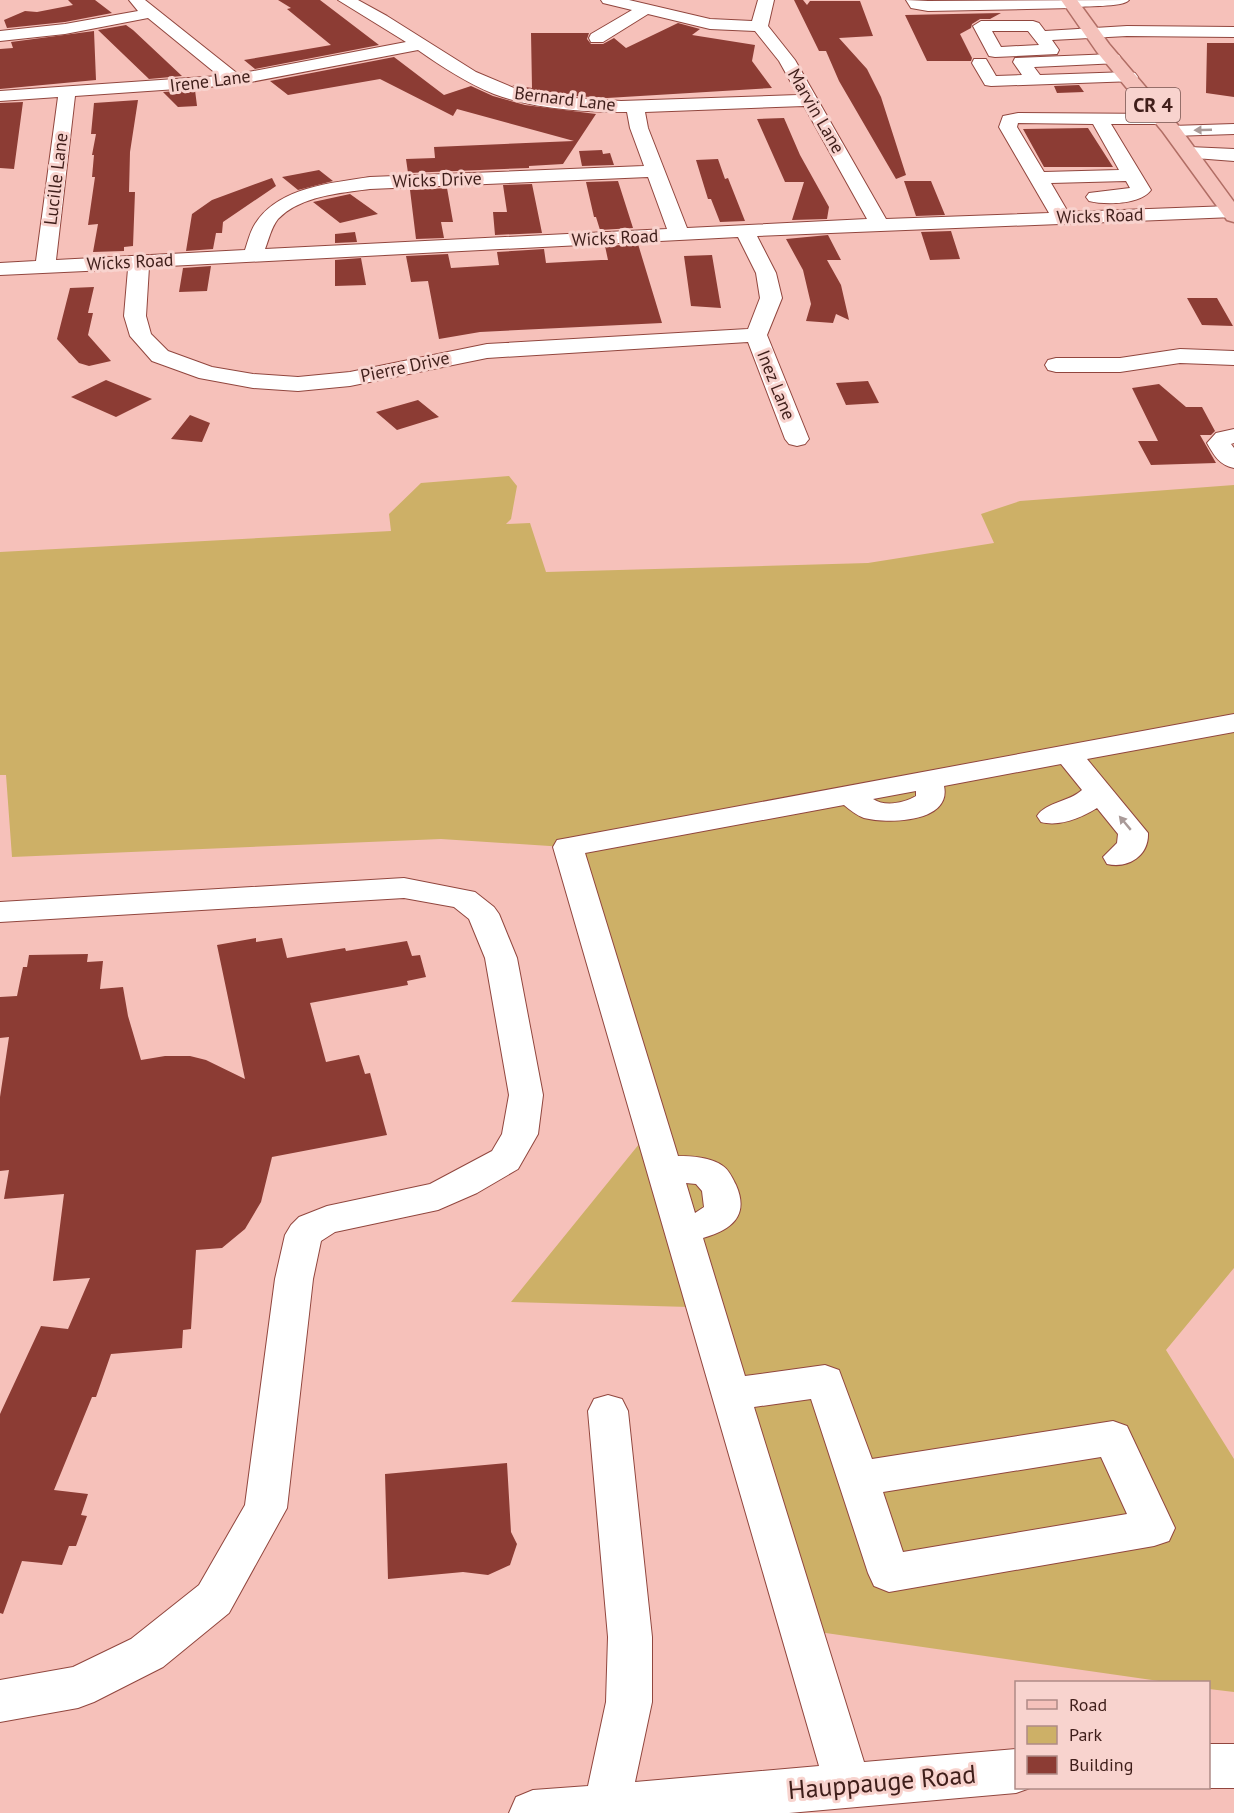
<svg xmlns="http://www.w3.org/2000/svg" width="1234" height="1813" viewBox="0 0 1234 1813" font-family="'PT Sans',sans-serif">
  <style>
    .green { fill: #cdb067 }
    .building { fill: #8c3c34 }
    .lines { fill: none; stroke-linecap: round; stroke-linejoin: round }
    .minor-casing { stroke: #91463e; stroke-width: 2 }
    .major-casing { stroke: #b16e65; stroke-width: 3 }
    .minor { fill: #fff; fill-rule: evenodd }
    .major { fill: #f5c2bb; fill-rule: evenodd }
    .oneway { fill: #a99a98 }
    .labels { text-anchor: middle; stroke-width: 6; stroke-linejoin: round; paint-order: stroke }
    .far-street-label { font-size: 18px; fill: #3f1e1a; stroke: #f8d3ce }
    .shield { fill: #f8d3ce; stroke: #765450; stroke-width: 1.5 }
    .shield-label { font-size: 20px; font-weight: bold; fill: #3f1e1a }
    .near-street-label { font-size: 26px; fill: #3f1e1a; stroke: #f8d3ce }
  </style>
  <rect width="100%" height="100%" fill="#f6c1ba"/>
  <path class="green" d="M509,476L517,486L511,519L506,524L530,523L546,572L868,563L994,543L981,514L1020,501L1234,485V1268L1166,1350L1234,1459V1692L1209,1689L1208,1682H1166L805,1630L689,1307L511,1302L644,1138L565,847L441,839L12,857L6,775H0V552L391,531L389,514L421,483Z"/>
  <path class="building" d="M68,0H95L112,13L65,22L7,28L4,20L25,11L37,12L73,5Z
    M278,0H320L379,45L255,69L244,60L331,45L287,9L291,8Z
    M794,0H803L807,5L810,1H860L873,36L839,38L867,69L881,97L906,175L896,179L839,81L826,51H819Z
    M1001,13L990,19H980L972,24L971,28L960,34L972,58L971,61H927L905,15Z
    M678,23L700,29L692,35L755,45L752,61L772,88L607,98L558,95L522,89L512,85L532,88L531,33H589L587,39L591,44H603L614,38L626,48Z
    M126,25L133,30L182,76L149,79L98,30Z
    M94,31L96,80L0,89V49L13,48L11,42Z
    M1207,43H1234V97L1206,93Z
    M394,57L444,95L471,86L493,96L525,105L596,114L563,164L529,166V168L408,173L406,159L435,158L434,147L574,141L457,109L453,116L380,79L288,95L270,81Z
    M1079,85L1084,92L1057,93L1054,86Z
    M195,90L197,106L178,107L163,92Z
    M138,100L130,152L129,192H135L133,246L124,247V251L93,252L98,224L88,225L95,177H92L94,155H92L96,134H91L94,103Z
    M23,102L14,169L0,168V103Z
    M784,118L800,155L829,207L827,219L792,220L804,182H785L757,119Z
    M1088,128L1113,167H1044L1023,129Z
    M602,150L603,154L610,153L614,165L582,166L579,151Z
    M718,159L725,179L728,178L745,221L720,222L711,199H708L696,160Z
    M319,170L333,181L298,190L282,177Z
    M272,178L276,186L223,222L222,233H216L213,249L186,251L192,214L212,200Z
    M618,181L633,228L600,230L596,217H594L586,182Z
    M904,181H931L945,215L916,216Z
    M532,184L542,233L495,235L493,212H507L503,185Z
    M447,188L453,222H441L444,238L416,239L410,190Z
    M350,194L378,214L340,223L313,202Z
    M951,231L960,259L930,260L921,232Z
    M355,232L357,242L335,243V234Z
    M828,235L841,260H827L841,285L849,320L836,314L833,323L806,321L811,304L803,270L786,239Z
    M638,244L662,323L480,332L439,339L428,281L411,282L406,256L448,254L451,268L499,265L497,252L544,249L546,263L601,260H608L605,246Z
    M712,255L721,308L691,306L684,256Z
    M361,258L366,285L335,286V260Z
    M211,266L207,291L179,292L183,268Z
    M94,287L88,313H93L88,335L111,361L89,366L79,363L57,339L70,288Z
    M1187,298H1217L1233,326L1202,325Z
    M106,380L152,399L116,417L71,397Z
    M868,381L879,403L846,405L836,383Z
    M1159,384L1186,407H1202L1215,431L1211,435H1200L1216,463L1151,465L1138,441H1158L1132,388Z
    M418,400L439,417L397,430L376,412Z
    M190,415L210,423L202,442L171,439Z
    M256,938V942L282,938L287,958L345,948L346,951L407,941L412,956L420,955L426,977L407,981L408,985L310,1003L326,1062L359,1055L365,1074L370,1073L387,1135L272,1157L261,1202L245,1229L222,1248L196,1250L191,1329L183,1330L182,1348L111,1354L96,1397H92L54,1490L88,1494L81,1515L87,1516L76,1546H69L62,1565L22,1561L3,1614L0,1613V1414L41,1326L68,1329L90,1278L53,1281L64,1194L4,1199L9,1170L0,1171V1097L9,1037L0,1038V997L17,996L23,967H27L29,955L88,954L87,962L103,961L100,989L123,987L128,1016L141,1060L165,1056H190L206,1060L245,1079L217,945Z
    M507,1463L511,1532L517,1544L510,1565L488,1575L463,1572L388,1579L385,1474Z"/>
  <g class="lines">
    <defs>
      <path id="minor" d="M129,0H145L238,74L406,42L338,0H358L387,16L476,72L521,91L558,97L621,101L798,95L779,61L755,31L710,29L648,14L603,42H591L589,38L591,34L632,10L603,3L601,0H629L710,19L752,21L758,0H774L768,26L795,60L886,219L1049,213L999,127L1003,116L1018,113L1163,114L1169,115L1172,119L1169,123L1163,124H1111L1151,190C1140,205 1105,205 1089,201L1086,197L1089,193L1130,188L1126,181L1051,183L1068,212L1230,206L1234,207V217L757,236L776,273L782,298L767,335L809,439L805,444L797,446L789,444L785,439L748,342L487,358L350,386L298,391L253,388L199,378L152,361L130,336L124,316L128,269L0,275V263L36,261L58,97L0,101V91L219,76L148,18L65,34L0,41V31L65,24L138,11ZM418,50C442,67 467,83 494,94C534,109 584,112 627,112L630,128L644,166L370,177C331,183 278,187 255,224C250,232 248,241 245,250L56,260L75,96L235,85ZM804,106L867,219L687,228L648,128L645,112ZM1018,123L1093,124L1119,170L1044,172L1017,127ZM648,177L667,229L265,249C269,239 271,228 278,219C300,196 340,193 370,189ZM738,237L756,273L760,298L748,329L487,344L350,372L298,377L253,374L212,367L168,351L151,334L146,316L149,267Z
        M906,0L928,1L1129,0C1122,8 1085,5 1072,8L928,11L911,8Z
        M981,21H1033L1039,23L1045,31L1127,26L1234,27V37L1127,36L1052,40L1059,50L1057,54L995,57L989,56L973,26ZM992,31H1028L1039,45L1001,47Z
        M1113,54L1119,55L1121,59L1119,63L1034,67L1040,75L1129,72L1135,73L1138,77L1135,81L991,86L985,85L972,63L974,59H986L996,76L1022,75L1013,62L1015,58Z
        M1234,124V134L1172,136L1166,135L1163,131L1166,127L1172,126Z
        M1189,147L1234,149V161L1182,157L1180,153L1182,149Z
        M1180,349L1234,351V365L1180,363L1120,372H1056L1048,370L1045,365L1048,360L1056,358H1120Z
        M1234,429V443L1231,444L1234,448V468C1219,465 1214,455 1207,443L1216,433Z
        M1234,714V732L1087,759L1148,833C1149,856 1128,869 1107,864L1103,857L1117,843L1118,834L1097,808C1081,818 1059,827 1041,822L1037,816C1046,802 1069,802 1082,790L1061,764L944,786C952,823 887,824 864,818C856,815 850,810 844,805L585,853L678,1156C692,1156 711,1157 723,1166C729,1170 733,1179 736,1185C750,1217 730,1230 703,1238L745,1376L825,1365L839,1370L872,1459L1113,1421L1127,1426L1175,1528L1169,1541L1154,1546L889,1592L874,1586L868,1573L811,1399L754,1407L864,1762L1016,1749V1788H1030L1016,1793L789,1813H509L516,1797L533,1790L588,1786L606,1702L608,1637L588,1411L594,1399L608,1395L622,1399L628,1411L652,1637V1702L635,1782L819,1766L553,847L557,840L568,838ZM916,791V796C904,803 885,807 873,799ZM686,1183L696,1184L702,1191L704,1207L695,1213ZM1101,1457L1127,1514L903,1552L883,1492Z
        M404,878L475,892L494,907L499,914L517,958L543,1095L538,1134L518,1169L477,1193L438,1210L335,1232L321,1241L313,1279L287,1508L229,1613L163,1667L94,1702L78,1708L0,1722V1680L73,1667L131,1639L199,1585L245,1505L275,1279L285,1235L291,1225L299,1217L327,1206L430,1184L492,1151L502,1134L509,1095L485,958L469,919L454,907L404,898L0,922V902Z
        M1208,1744H1234V1788H1207Z"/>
      <path id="major" d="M1061,0H1077L1109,44L1177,124L1234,202V222L1227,220L1163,132L1097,52Z"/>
    </defs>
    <use href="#minor" class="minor-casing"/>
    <use href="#major" class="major-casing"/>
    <use href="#minor" class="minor"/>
    <use href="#major" class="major"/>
  </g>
  <defs><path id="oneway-solid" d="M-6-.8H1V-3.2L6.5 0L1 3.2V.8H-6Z" transform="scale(1.5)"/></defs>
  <g class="oneway">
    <use href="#oneway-solid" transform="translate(1203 130) rotate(178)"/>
    <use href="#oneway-solid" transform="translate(1125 823) rotate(-130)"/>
  </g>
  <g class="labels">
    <g class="far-street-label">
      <text transform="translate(210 81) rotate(-7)" y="6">Irene Lane</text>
      <text transform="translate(565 99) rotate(7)" y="6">Bernard Lane</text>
      <text transform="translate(816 111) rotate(60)" y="6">Marvin Lane</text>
      <text transform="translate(56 179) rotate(-83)" y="6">Lucille Lane</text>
      <text transform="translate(437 180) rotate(-2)" y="6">Wicks Drive</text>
      <text transform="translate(1100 216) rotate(-2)" y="6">Wicks Road</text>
      <text transform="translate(615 238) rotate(-3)" y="6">Wicks Road</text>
      <text transform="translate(130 262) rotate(-3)" y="6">Wicks Road</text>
      <text transform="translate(405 367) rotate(-12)" y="6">Pierre Drive</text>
      <text transform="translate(776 385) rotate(68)" y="6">Inez Lane</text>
    </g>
    <rect class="shield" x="1126" y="88" width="54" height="34" rx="4.5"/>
    <g class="shield-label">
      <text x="1153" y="112">CR 4</text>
    </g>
    <g class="near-street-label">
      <text transform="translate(882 1782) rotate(-5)" y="9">Hauppauge Road</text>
    </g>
  </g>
  <rect x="1015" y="1681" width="195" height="108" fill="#f8d3ce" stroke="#ae8b86" stroke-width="1.5"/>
  <rect x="1027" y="1700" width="30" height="9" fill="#f5c2bb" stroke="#ae8b86" stroke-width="1.5"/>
  <text x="1069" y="1711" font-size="18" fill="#3f1e1a">Road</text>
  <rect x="1027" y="1726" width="30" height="18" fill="#cdb067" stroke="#ae8b86" stroke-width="1.5"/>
  <text x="1069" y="1741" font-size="18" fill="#3f1e1a">Park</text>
  <rect x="1027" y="1756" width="30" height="18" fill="#8c3c34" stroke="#ae8b86" stroke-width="1.5"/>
  <text x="1069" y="1771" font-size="18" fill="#3f1e1a">Building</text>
</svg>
